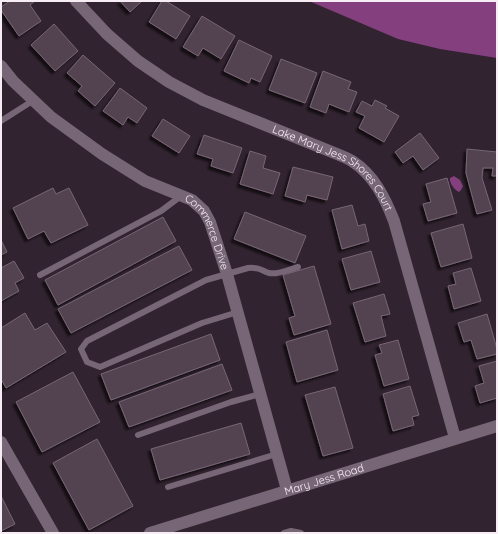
<svg xmlns="http://www.w3.org/2000/svg" width="498" height="534" viewBox="0 0 498 534" font-family="Quicksand,sans-serif">
  <style>
    .water { fill: #84407e }
    .building { fill: #524250; stroke: #786675; filter: url(#shadow) }
    .lines { fill: none; stroke-linecap: round; stroke-linejoin: round }
    .lane { stroke: #776675; stroke-width: 6 }
    .street { stroke: #776675; stroke-width: 12 }
    .secondary { stroke: #776675; stroke-width: 12 }
    .labels { text-anchor: middle; stroke-width: 3; stroke-linejoin: round; paint-order: stroke }
    .street-label { font-size: 11px; fill: #f7edf5; stroke: #271925 }
  </style>
  <defs>
    <filter id="shadow"><feDropShadow dx="-3" dy="3" stdDeviation="1" flood-color="#0009"/></filter>
  </defs>
  <rect width="100%" height="100%" fill="#31232f"/>
  <path class="water" d="M309,1H497V58L440,49L398,39Z
    M454,176L460,180L463,186L461,190L459,192C454,190 449,182 450,178Z"/>
  <path class="building" d="M10,1H35L30,5L41,21L19,36L1,10V7Z
    M120,1H142L130,12Z
    M162,1H166L190,16L176,39L149,22Z
    M202,16L235,36L221,59L203,48L198,56L183,47Z
    M54,24L78,51L55,71L31,45Z
    M239,40L272,56L260,82L251,78L249,83L224,71Z
    M83,55L115,83L95,106L78,91L82,86L67,73Z
    M281,59L317,73L305,103L269,90Z
    M323,71L351,82L348,89L357,92L349,112L329,104L326,113L310,107Z
    M120,88L147,108L137,123L128,117L123,125L103,111Z
    M375,100L387,106L385,108L399,116L384,142L359,128L365,116L356,112L362,101L372,106Z
    M163,119L190,136L179,153L152,136Z
    M420,133L439,158L423,170L413,156L403,163L395,152Z
    M204,135L242,148L233,173L211,166L213,159L197,154Z
    M467,149L497,152V176H492L493,168H483L482,178L492,210L477,214L466,173Z
    M250,151L266,156L263,168L280,173L273,194L240,184Z
    M293,167L333,177L327,200L307,195L305,202L285,196Z
    M447,178L457,213L428,221L423,204L431,202L426,184Z
    M53,188L56,194L69,188L88,225L51,243L44,231L28,239L13,208Z
    M352,205L358,226L365,224L369,241L342,249L332,210Z
    M245,212L306,236L295,263L234,239Z
    M163,217L176,241L58,305L45,280Z
    M463,224L472,258L441,267L431,233Z
    M1,240L7,252L1,255Z
    M179,246L192,270L71,333L58,309Z
    M371,251L380,282L351,290L342,259Z
    M14,261L24,278L15,283L19,291L1,301V268Z
    M314,266L331,324L294,335L289,318L295,316L283,275Z
    M471,268L481,301L454,309L448,286L456,284L453,273Z
    M384,294L390,314L381,316L386,336L365,342L353,303Z
    M25,313L35,330L47,323L66,352L6,388L1,379V328Z
    M487,314L497,349V354L477,359L471,340L464,342L458,323Z
    M327,330L338,370L297,382L286,342Z
    M211,334L220,360L111,400L101,374Z
    M398,340L409,379L384,386L375,355L382,353L379,345Z
    M497,361V398L480,403L475,386L484,383L479,366Z
    M222,364L232,390L129,427L119,402Z
    M73,372L100,422L42,452L16,402Z
    M410,386L419,415L412,417L414,425L393,431L383,394Z
    M335,387L353,448L323,456L305,395Z
    M241,423L250,454L160,480L151,449Z
    M97,439L133,506L89,530L53,463Z
    M1,496L15,524L1,531Z"/>
  <g class="lines">
    <path class="lane" d="M1,121L34,100
      M40,275L161,211L181,196
      M238,312L202,323L100,367L87,362L81,349L87,341L206,280L248,268C258,267 261,270 269,273C278,275 290,269 298,267
      M138,435L231,402L260,394
      M168,487L277,454
      M284,533L291,531L301,533"/>
    <g class="street">
      <path id="s1" d="M76,1L107,34L138,61L169,82L203,100L332,152C339,155 346,157 352,161C374,175 385,198 394,221L455,438"/>
      <path id="s2" d="M1,66L13,81L51,117L102,154L145,181L192,200L204,211L210,222L227,274L287,490"/>
      <path d="M1,442L53,533"/>
    </g>
    <path class="secondary" id="s3" d="M150,533L497,426"/>
  </g>
  <g class="labels">
    <g class="street-label">
      <text dy="4" stroke="none"><textPath href="#s1" startOffset="312">Lake Mary Jess Shores Court</textPath></text>
      <text dy="4" stroke="none"><textPath href="#s2" startOffset="272">Commerce Drive</textPath></text>
      <text dy="4" stroke="none"><textPath href="#s3" startOffset="182">Mary Jess Road</textPath></text>
    </g>
  </g>
  <rect width="498" height="534" fill="none" stroke="#f7edf5" stroke-width="4"/>
</svg>
